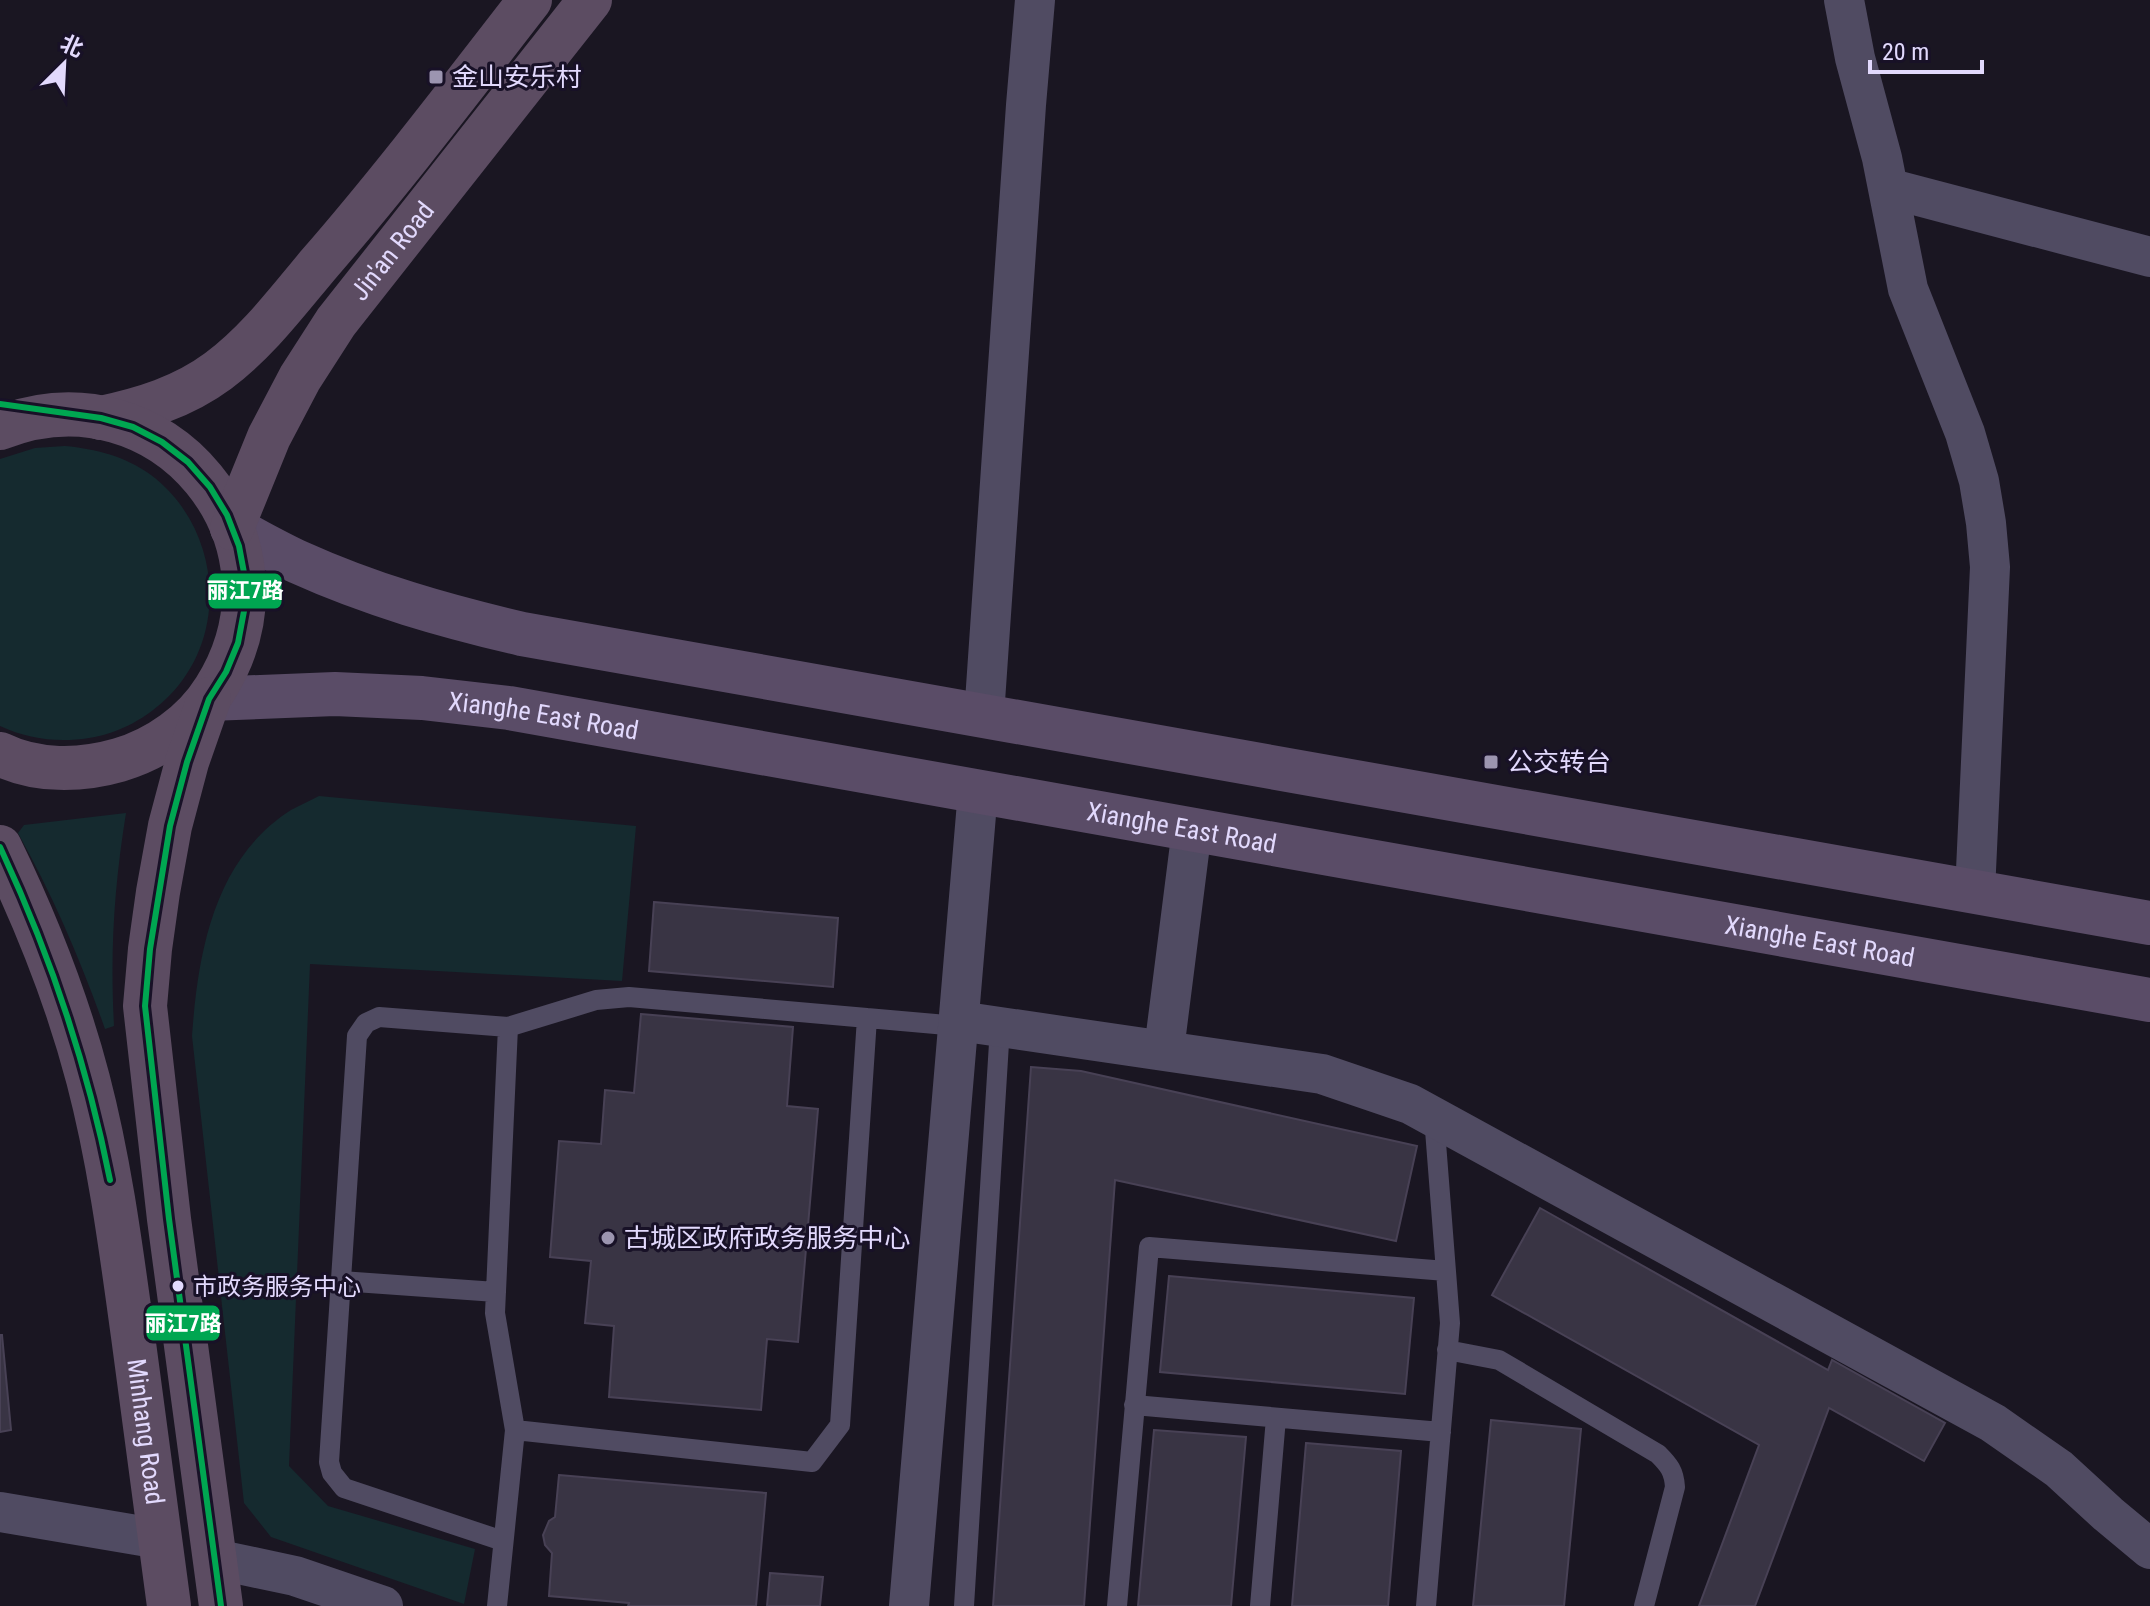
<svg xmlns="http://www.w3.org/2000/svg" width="2150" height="1606" viewBox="0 0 2150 1606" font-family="'Roboto Condensed','Noto Sans SC',sans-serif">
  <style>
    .green { fill: #152a2f }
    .building { fill: #393444; stroke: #484155; stroke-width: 2 }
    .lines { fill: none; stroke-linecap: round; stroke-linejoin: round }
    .service { stroke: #504b62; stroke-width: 20 }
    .minor { stroke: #504b62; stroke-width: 40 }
    .primary { stroke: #5a4c67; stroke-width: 44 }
    .trunk { stroke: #5c4c62; stroke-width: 44 }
    .bus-1-casing { stroke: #181127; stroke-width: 12 }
    .bus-1 { stroke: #00a651; stroke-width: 6 }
    .poi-dot { fill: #9c95b0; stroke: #181127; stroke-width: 3 }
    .bus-dot { fill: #e2d9fd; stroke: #181127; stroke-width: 3 }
    .labels { text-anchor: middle; stroke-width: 6; stroke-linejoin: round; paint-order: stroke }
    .bus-label { font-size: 24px; fill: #e2d9fd; stroke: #181127; text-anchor: start }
    .poi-label { font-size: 26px; fill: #e2d9fd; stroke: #181127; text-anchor: start }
    .street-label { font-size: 26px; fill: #e2d9fd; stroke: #181127 }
    .line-badge { stroke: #181127; stroke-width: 3 }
    .badge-label { font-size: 22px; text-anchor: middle; font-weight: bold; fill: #fff }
  </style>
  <rect width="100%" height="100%" fill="#1a1622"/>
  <path class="green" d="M65,446C96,449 125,456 151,475C220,527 231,633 169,696C147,718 120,733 89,738C58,743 28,739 0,726V459L35,448Z
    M319,796L636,826L622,981L310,964L289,1466L328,1506L475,1549L464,1604L271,1537L244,1503L192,1036C198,952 214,859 291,810C300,805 310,801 319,796Z
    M126,813C114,888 110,951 114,1026L105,1029C81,961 53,896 18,833L24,825Z"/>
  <path class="building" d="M654,902L838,918L833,987L649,971Z
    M641,1014L793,1027L787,1106L818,1109L798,1342L767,1339L761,1410L609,1397L614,1326L585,1323L591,1261L550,1257L559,1141L601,1144L605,1090L634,1093Z
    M1031,1067L1081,1071L1417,1146L1396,1241L1115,1180L1084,1606H993Z
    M1540,1208L1828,1370L1832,1360L1945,1423L1924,1461L1829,1408L1755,1606H1699L1759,1445L1492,1295Z
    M1169,1276L1414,1298L1405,1394L1160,1372Z
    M0,1335H2L11,1430L0,1432Z
    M1491,1420L1581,1429L1564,1606H1473Z
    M1154,1430L1246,1437L1231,1606H1138Z
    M1306,1443L1401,1451L1388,1606H1292Z
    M559,1475L766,1493L756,1606H628L629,1603L549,1596L552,1553L545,1545L543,1535L549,1521L555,1517Z
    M770,1573L823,1577L820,1606H767Z"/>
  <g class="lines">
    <path class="service" d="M341,1281L496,1292
      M1447,1350L1499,1360L1658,1454C1669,1465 1674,1471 1675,1487L1644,1606
      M1134,1405L1441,1432
      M515,1430L812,1462L840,1425L867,1018
      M503,1541L344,1488L332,1473L329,1462L357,1036L366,1023L379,1017L508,1027L596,1000L629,997L958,1026
      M497,1606L515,1430L495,1313L508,1027
      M964,1606L1000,1027
      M1117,1606L1149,1247L1446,1271
      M1260,1606L1276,1418
      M1426,1606L1450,1323L1434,1117"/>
    <path class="minor" d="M1844,0L1855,58L1882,158L1908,289L1965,433L1979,481L1986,523L1990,567L1975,892
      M1888,188L2150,257
      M984,716L1026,105L1035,0
      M959,1021L1322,1074L1410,1104L1993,1423L2059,1469L2108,1514L2150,1549
      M1164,1050L1192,829
      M0,1512L160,1539
      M215,1559L295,1576L383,1606
      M909,1606L978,791"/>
    <g class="primary">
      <path d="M232,528C254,539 276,552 298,562C371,595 445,616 522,634L2150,923"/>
      <path id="s1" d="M209,699L335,694L422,698L509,708L2150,1000"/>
    </g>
    <g class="trunk">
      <path d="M101,418C143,409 183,397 218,371C257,342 287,302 318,265C392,180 461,89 530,0"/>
      <path d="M0,428C163,364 308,541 215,689C194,723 157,749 119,760C81,771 36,772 0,754"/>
      <path id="s2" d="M232,528L269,437L300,378L336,322L590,0"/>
      <path d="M209,699L187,762L170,826L158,892L150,949L145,1006L169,1219L221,1606"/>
      <path id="s3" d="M0,847C36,921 67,999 88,1079C110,1163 121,1249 133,1336C145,1426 157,1516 169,1606"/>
    </g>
    <defs>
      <path id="bus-1" d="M0,404L101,418L133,427L162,442L188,462L210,487L227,515L239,546L245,578L244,611L238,643L226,672L209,699L187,762L170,826L150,949L145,1006L169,1219L221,1606
        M0,847C50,954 87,1064 110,1180"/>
    </defs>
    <use href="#bus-1" class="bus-1-casing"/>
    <use href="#bus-1" class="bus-1"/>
  </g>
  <g class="poi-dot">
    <rect x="428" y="69" width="16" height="16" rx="4"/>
    <rect x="1483" y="754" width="16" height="16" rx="4"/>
    <circle cx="608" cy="1238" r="8"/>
  </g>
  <circle class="bus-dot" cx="178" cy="1286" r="7"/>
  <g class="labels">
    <g class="bus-label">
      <text x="193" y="1295">市政务服务中心</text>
    </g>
    <g class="poi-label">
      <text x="452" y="86">金山安乐村</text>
      <text x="1507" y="771">公交转台</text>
      <text x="624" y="1247">古城区政府政务服务中心</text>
    </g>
    <g class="street-label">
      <text dy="9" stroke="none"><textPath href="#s2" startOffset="322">Jin'an Road</textPath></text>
      <text dy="9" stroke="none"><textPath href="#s1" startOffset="336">Xianghe East Road</textPath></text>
      <text dy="9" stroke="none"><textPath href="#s1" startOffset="984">Xianghe East Road</textPath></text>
      <text dy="9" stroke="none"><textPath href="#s1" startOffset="1632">Xianghe East Road</textPath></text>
      <text dy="9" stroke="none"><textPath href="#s3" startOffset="606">Minhang Road</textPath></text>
    </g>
  </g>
  <g class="line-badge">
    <rect x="207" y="572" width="76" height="38" rx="8" fill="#00a651"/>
    <rect x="145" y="1304" width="76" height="38" rx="8" fill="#00a651"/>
  </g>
  <g class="badge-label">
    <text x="245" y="598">丽江7路</text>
    <text x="183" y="1331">丽江7路</text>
  </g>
  <g transform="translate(64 64) rotate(24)" stroke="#181127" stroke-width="6" paint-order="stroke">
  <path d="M0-6L14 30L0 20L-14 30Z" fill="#e2d9fd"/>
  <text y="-12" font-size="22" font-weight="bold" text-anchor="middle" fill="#e2d9fd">北</text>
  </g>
  <path d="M1870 60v12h112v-12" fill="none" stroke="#e2d9fd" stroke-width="4"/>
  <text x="1882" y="60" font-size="24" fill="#e2d9fd" stroke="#181127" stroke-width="6" paint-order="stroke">20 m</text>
</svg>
